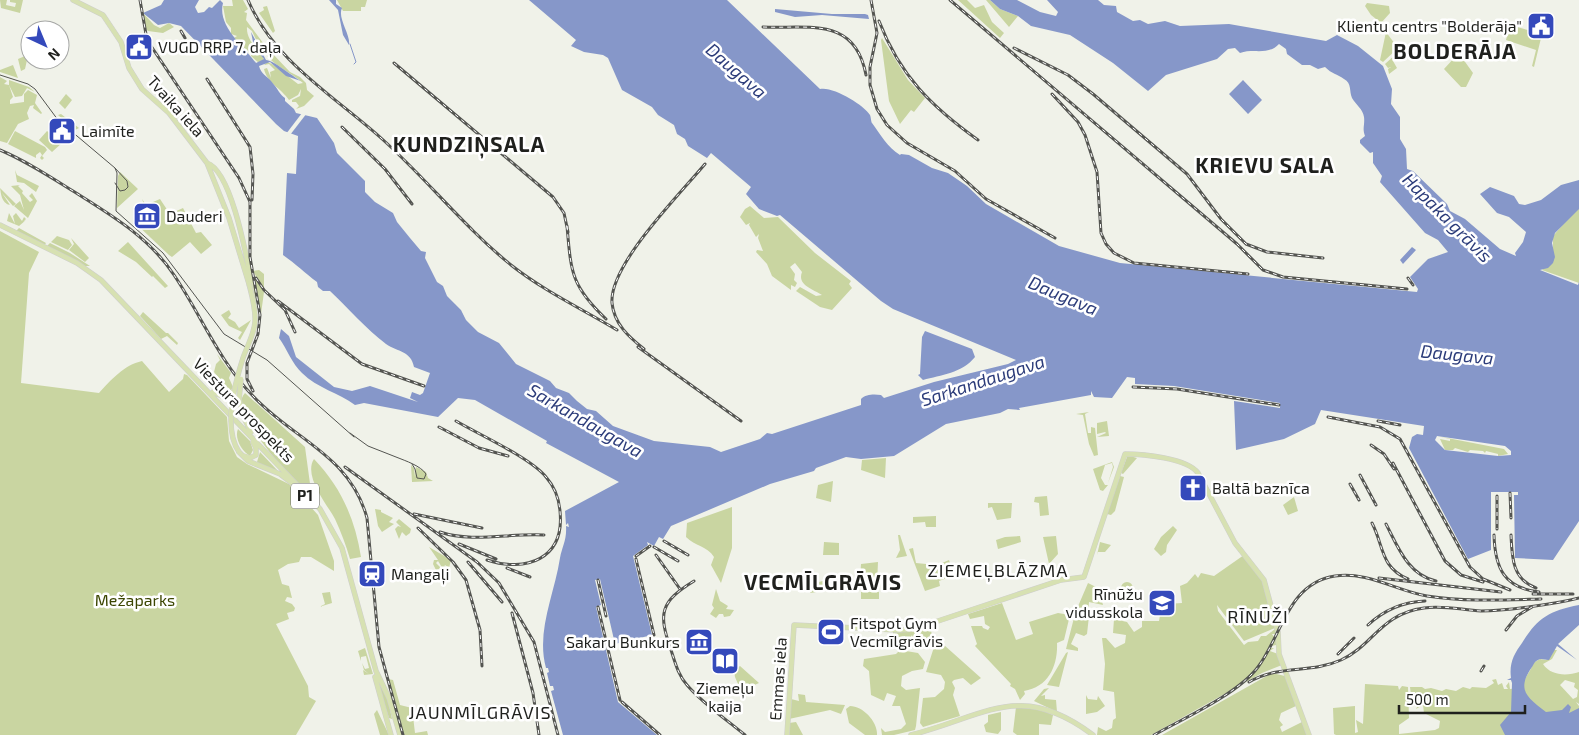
<svg xmlns="http://www.w3.org/2000/svg" width="1579" height="735" viewBox="0 0 1579 735" font-family="'Exo 2',sans-serif">
  <style>
    .green { fill: #c9d5a1; fill-rule: evenodd }
    .water { fill: #8697c9; fill-rule: evenodd }
    .pier { fill: #f0f2e9 }
    .lines { fill: none; stroke-linecap: round; stroke-linejoin: round }
    .stream { stroke: #8697c9; stroke-width: 1 }
    .major-casing { stroke: #cececd; stroke-width: 5.5 }
    .major { stroke: #d7e1b2; stroke-width: 4.5 }
    .tram { stroke: #545551; stroke-width: 1 }
    .rail-casing { stroke: #545551; stroke-width: 3 }
    .rail { stroke: #fff; stroke-width: 1; stroke-dasharray: 4; stroke-linecap: butt }
    .major-bridge-casing { stroke: #cececd; stroke-width: 5.5; stroke-linecap: butt }
    .major-bridge { stroke: #d7e1b2; stroke-width: 4.5 }
    .labels { text-anchor: middle; stroke-width: 5; stroke-linejoin: round; paint-order: stroke }
    .shield { fill: #fff; stroke: #626361; stroke-width: 1 }
    .shield-label { font-size: 15px; font-weight: bold; fill: #1f201d }
    .poi-label { font-size: 16px; fill: #1f201d; stroke: #fff; text-anchor: start }
    .street-label { font-size: 16px; fill: #1f201d; stroke: #fff }
    .park-label { font-size: 16px; fill: #3c4602; stroke: #fff }
    .water-label { font-size: 18px; font-style: italic; fill: #2c3c7a; stroke: #fff }
    .neighbourhood-label { font-size: 18px; letter-spacing: 1px; fill: #1f201d; stroke: #fff }
    .district-label { font-size: 21px; font-weight: bold; letter-spacing: 1px; fill: #1f201d; stroke: #fff }
  </style>
  <rect width="100%" height="100%" fill="#f0f2e9"/>
  <path class="green" d="M0,0H7L6,5L15,7L16,3L10,2V0H23L20,13L1,8Z
    M232,0H243L248,9L244,12L247,13L246,20L269,51L267,50L268,53L271,52L290,72L300,77L306,83L307,90L314,96L304,106L296,109L299,106L296,102H292V100L300,96L301,89L298,95L289,100C281,88 267,83 264,69L267,68L271,78L270,72L275,70L269,64L264,65L267,62L272,64L298,84L303,83C293,73 261,60 262,44L260,46L258,44L252,31L247,27C246,40 258,49 264,59L259,63L251,56V53C245,49 240,45 234,38L237,36L231,34V28L226,22L223,6H233Z
    M337,0H367L365,7H361V11H343Z
    M958,0H967L975,8L984,5L992,22L1004,33L1000,38Z
    M986,0H990L1000,9L1018,16L1009,27Z
    M1367,3L1389,6L1390,13L1381,23L1371,15L1365,6Z
    M267,6L275,31L273,33L259,13L264,10L263,7Z
    M143,13L154,25L160,28L169,23L174,27L163,33L148,31L144,27Z
    M1510,25L1542,34L1534,67L1532,66L1536,50L1506,40Z
    M1386,32L1398,48L1383,62L1380,60Z
    M882,38L908,80L925,98L914,112L911,110L900,124L889,101L881,40Z
    M1396,54L1398,57L1393,61L1397,68L1389,74L1388,69L1391,67L1388,68L1385,64Z
    M25,56L30,58L27,60L25,69L21,71L18,59Z
    M1455,57L1463,59L1473,73L1466,87H1461L1444,69Z
    M13,65L18,78L0,72V70Z
    M0,77L7,81L4,84L9,85V80L29,87L35,92L27,88L22,96L15,97L9,85L13,97L10,100V104L24,102V94L28,90L37,95L35,103L42,113L41,114L33,108L34,105L30,106L27,113L29,119L18,124L7,143L0,141Z
    M66,94L72,100L65,109L59,103Z
    M61,114L79,128L75,130L58,115Z
    M15,131L45,147L47,150L42,156L44,158L42,160L40,158L42,155L40,152L36,155V158L8,144Z
    M47,131L62,143L52,152L39,140Z
    M15,170L17,175L39,186L36,192L24,183L17,182Z
    M120,172L138,189L117,208L118,176Z
    M20,185L18,186L23,191L22,193L30,202L33,200L29,196L32,193L37,201L28,218L14,206L20,201L24,210L20,195L11,186Z
    M0,188L16,204L13,206L2,193L10,205C1,203 1,193 0,188Z
    M142,199L146,205L160,199L170,214L183,208L196,233L201,232L212,245L201,254L190,242L172,257L169,255L133,221L135,220L148,228L160,219L152,221L149,226L146,220L144,223L141,222L140,217L144,213L145,218H149V221L155,213L153,209L145,207Z
    M750,206L764,218L778,217L815,253L851,281L849,284L852,288L832,310L820,307L796,291L800,287L816,296L822,295C812,289 797,285 802,272L795,263L790,267L795,274L794,280L797,283L795,287L791,285V290L772,276L767,264L756,252L757,250L763,251L758,238L759,234L756,237L749,225L750,223L746,225L740,217L745,209Z
    M1579,206V283L1542,270L1553,262V236Z
    M9,213L15,224L13,216L16,213L22,221L24,217L26,219L23,222L26,220L19,226L7,221Z
    M19,228L46,243L44,246L16,231Z
    M0,231L39,252L29,273L21,383L99,393C111,380 124,365 142,361L169,392L183,379L184,374L187,375L227,417L229,441L237,457L247,464L291,485L318,515L334,561V571L311,557H301L299,562L288,564L278,570L282,584L289,586L292,598L287,597L285,601L292,604L295,608L294,611L287,613L289,619L276,624L308,686L309,697L316,701L296,735H0Z
    M57,236L69,240L72,245L68,250L51,242Z
    M71,238L89,258L85,262L69,250L74,244Z
    M128,242L168,286L165,288L153,276L152,277L136,262L118,251Z
    M50,243L70,253L90,266H84L46,247Z
    M259,270L264,274V290L253,271Z
    M254,276L264,292L261,314Z
    M229,310L231,314L228,318L235,322L239,328L251,320L240,340L238,338L242,332L229,326L221,315Z
    M143,312L166,333H168L178,343L177,345L167,336L161,339L140,316Z
    M217,354L231,373L229,378L233,387L229,393L223,395L220,390L225,386L214,372L216,364L220,360Z
    M245,393L305,447L311,491C294,488 243,422 241,404C241,400 242,396 245,393Z
    M1089,412L1085,414L1088,433H1091V427L1095,428L1098,455L1094,456L1089,444L1083,415L1076,414Z
    M1107,421L1109,436L1097,437L1106,433L1105,432L1097,434V423Z
    M238,429L250,441L253,450L250,456C242,452 234,438 238,429Z
    M1437,436L1504,449L1508,454L1498,456V454L1486,451L1485,453L1483,451L1470,450L1468,452L1455,448L1453,450H1445L1440,439L1450,441V439Z
    M260,452L278,471L262,466L257,462Z
    M1130,456L1137,458L1123,474L1121,473L1127,457Z
    M886,458L885,478L861,470L862,460Z
    M314,459C341,487 355,519 361,557L350,559C346,545 341,532 335,519C327,504 303,476 314,459Z
    M1112,462L1114,467L1108,483L1113,467L1112,463L1105,465L1101,478L1105,485H1108L1103,491L1100,490L1093,469Z
    M411,465L414,468L415,477L416,467L426,472L428,478L433,481L412,482Z
    M1120,476L1124,477L1115,511L1111,515L1107,514Z
    M833,481L831,502L816,498L818,485Z
    M1047,496L1049,515L1040,516L1039,503L1034,502L1035,497Z
    M1294,497L1298,511L1288,515L1283,505Z
    M988,503H1012L1011,518L997,520L992,507L988,508Z
    M732,507V548L721,583L711,565L714,557C707,546 695,546 686,537L687,523Z
    M375,509L381,510V512L393,518L389,522L394,524L382,532L378,526Z
    M936,516V527H926L925,522L913,523V517Z
    M399,519L411,529L410,533L406,536L402,532L399,539L395,529L398,526L401,527L396,522Z
    M1173,526L1177,530L1167,545L1166,552L1161,556L1154,549L1161,537Z
    M898,535H900L907,556L896,558L900,550Z
    M1020,536L1021,542L998,549L996,540L1005,537Z
    M1056,536L1058,554L1049,564L1043,537Z
    M824,542L839,543V555H823Z
    M1100,542L1111,545L1105,552H1098L1097,555Z
    M429,547L451,560L449,568L445,565L443,569L438,561L436,563L441,568L436,570L433,564L434,560H438Z
    M913,548L916,563L926,564L928,569L949,560C953,571 950,578 939,581L940,586L925,591L909,549Z
    M1244,555L1262,581L1275,628L1244,641L1217,605L1218,611L1244,645L1248,642L1258,641L1261,636H1266L1275,629V634H1272L1276,640V645L1271,646V648H1274L1270,651L1278,654L1282,665L1262,673L1151,735H1097L1098,727L1106,731L1112,728L1113,720L1116,718L1114,692L1103,690L1105,664L1102,638H1106L1115,648L1125,643L1126,635L1113,633L1114,619L1127,622L1134,632L1142,627V621H1159L1161,609L1166,604L1182,603L1180,586L1187,583L1195,574L1198,578L1201,573L1214,576Z
    M878,562L877,584H862L860,579L861,564Z
    M838,577L837,589L810,593L811,584Z
    M1121 588a6 6 0 1 1 12 0a6 6 0 1 1-12 0Z
    M1088,583L1104,591L1103,597L1101,598L1103,605L1089,602L1088,613L1076,611Z
    M716,589L720,601L728,606L726,609L734,610L730,616L724,617L723,614H719L716,618L710,614L714,608L712,605Z
    M330,592L332,603L319,607L325,604L322,593Z
    M861,592H879V599H861Z
    M1002,603L1016,640L1033,634L1029,622L1058,613L1070,615L1064,640L1057,643C1058,665 1049,687 1024,691L1025,694L1020,700L1015,689L1010,686L1011,684L975,646L977,644L971,626H982L983,628L988,630L990,627L985,624L984,616L970,619L968,614Z
    M1075,614L1089,616L1087,634L1084,636L1076,633L1071,644L1078,648V651L1066,649Z
    M928,626V628H931L932,639L924,640L923,634L913,639L912,635L908,641H900L905,639V636L893,638V632Z
    M944,645L981,678L971,685L963,678L954,680L952,682L955,688L953,695L960,716L923,727L920,723L923,698L935,697L944,689L945,682L941,675L926,672L934,647Z
    M365,648L373,674L364,675L363,670L369,674L364,670L362,663L365,669L369,668L366,656L361,657V661L358,651Z
    M900,650L918,653L925,662L923,669L912,671L902,676L901,686L906,690L920,688L916,726L915,730L894,735H882L881,728L885,732L901,729L906,724L900,706H892L896,696L887,693L884,701L871,695L869,671L863,666L864,659L896,654Z
    M1554,650H1557L1552,659L1543,664C1551,676 1567,676 1579,672V704L1576,702L1579,706V735H1336L1334,734L1333,708L1355,706V733L1358,732L1356,720L1363,724L1365,684L1398,686L1399,690L1402,686L1408,687L1409,718L1399,725V734L1435,730L1439,728L1440,721L1424,713L1423,705L1416,709L1419,703L1425,701L1429,702L1430,700L1411,695L1410,687H1422L1425,689L1431,688L1442,691L1446,689L1456,691L1463,687L1470,689L1472,687L1486,688L1494,683L1492,680L1496,679L1498,685L1502,683L1504,689H1508L1506,686L1509,682L1510,689L1523,688C1523,677 1532,671 1533,663L1540,659L1546,660L1551,656ZM1565,680L1575,683L1574,687L1578,690L1577,697L1573,699L1560,685Z
    M1068,652L1059,687L1047,685L1066,653Z
    M740,666L759,683L741,691L735,677L734,670Z
    M1272,673L1285,676L1296,706L1281,713L1279,720L1283,725L1280,727L1282,732L1302,722L1307,735H1162Z
    M375,675L388,699L392,719L389,718Z
    M388,679L393,680L400,705L412,708L415,733L427,731L428,735H404Z
    M1049,688L1041,696L1045,695V699L1056,700L1057,712L1034,701L1044,689Z
    M798,694L805,695L806,702L845,705L841,714L830,710L789,719L791,699L799,701Z
    M1086,695L1088,699L1097,700L1098,696L1105,706L1097,712L1086,714Z
    M850,706C863,706 878,722 877,735H865L849,723L846,709Z
    M1016,707H1035L1053,715L1051,725L1039,724V735H1017L1013,732Z
    M377,710L389,735H380L374,714Z
    M1001,712V730L998,734L986,732L984,725L988,722V715Z
    M796,722L803,735H787L789,723Z"/>
  <path class="water" d="M164,0H199L195,7L198,13L204,12L209,7L212,8L220,0L223,3C217,26 244,46 256,63L264,59L254,47L251,32L266,60C273,60 292,76 301,81L286,76L270,62L259,66C261,74 267,76 271,81C278,89 280,95 285,98V101L294,109L296,113L317,118L334,143L337,153L365,181V192L375,202L393,213L397,222L410,238L421,251L426,252L425,258L437,282L443,286L447,296L461,310L466,320L478,332L499,343L516,364L550,381L556,388L569,393L577,401L587,409L596,411L613,426L654,441L710,447L721,452L760,439L767,433L772,434L861,405V399C866,394 874,394 881,395L884,398L934,382L1008,364L1016,360L893,309L881,301L780,215L777,216L759,209L746,194L751,187L711,153L707,158L688,146L685,139L677,134L674,125L658,115L652,107L622,90L608,58L603,55L584,52L571,46L576,40L529,0H727L820,89C833,86 864,105 870,115C871,117 871,122 872,123C881,135 887,147 900,155L901,154L909,155L932,168L948,173L967,186L986,204L1059,246L1120,263L1417,292L1418,289L1410,277L1428,259L1448,252L1438,240L1425,233L1380,182L1382,176L1373,163V152L1370,153L1360,143V140L1365,136C1362,128 1365,125 1364,117C1363,109 1356,105 1352,98C1349,91 1352,83 1344,79C1337,74 1332,74 1325,67L1318,69L1310,65H1302L1287,54L1286,49L1279,44C1268,56 1254,48 1240,53L1235,48L1228,49L1217,59L1166,75L1148,91L1113,63L1070,35L1031,26L1018,16L1000,9L990,0H1017L1040,12L1056,16L1058,12L1047,0H1098L1104,5L1116,6L1117,12L1133,21L1140,20L1148,24L1165,21L1180,26L1229,24L1326,41L1337,35L1358,46L1383,66L1392,89L1391,104L1400,117V139L1406,149L1407,169L1413,171L1447,204L1450,211L1465,219L1500,249L1516,256L1515,253L1523,242L1526,232L1509,217L1497,213L1480,194L1490,187L1514,196L1519,204L1525,205L1541,200L1561,185L1579,180V209L1555,233L1552,243L1555,257L1553,263L1548,268L1540,270L1578,285L1579,282V521L1553,560L1515,558L1514,495H1518V492H1491V550L1468,559L1409,448L1412,437L1417,434L1423,435L1424,426L1321,410L1315,424L1284,439L1236,450L1234,401L1280,408V403L1174,386L1135,384V378L1127,377L1112,398L1094,397L1091,391V395L1019,408L1020,410L1008,409L1000,413L946,424L894,456L861,459L846,457L816,468L814,471L770,484L671,526L663,539L659,537L654,546L647,542L648,545L633,556L652,635L615,644L600,579L595,580L601,605L596,607L618,702L657,735H563L551,691L554,690L553,686H550L547,673L549,672L548,668H546C536,631 554,596 560,558C562,547 567,540 566,526L569,527L568,523L566,525L565,511L619,482L546,443L547,441L475,400L458,398L438,417L364,403L355,405C339,393 317,388 302,373C292,364 287,349 279,338L281,329L289,336L296,357L334,387L352,391L370,386L418,402L410,398L412,392L420,395L423,393L430,373L414,367C411,351 398,352 386,344C366,329 348,308 330,291H323L318,287L317,282C305,273 296,264 283,255L287,173L296,174L298,136L284,131L276,124L181,26L169,23L158,25L143,13L161,5ZM1437,436L1505,446L1511,451V455L1498,456L1445,450L1435,440Z
    M329,0H336V4L342,8C337,18 351,35 349,45L343,35L338,10Z
    M775,9L832,14H865L868,15L869,19L822,15L795,17L775,12Z
    M1243,80L1262,100L1248,114L1229,94Z
    M1412,247L1416,250L1403,264L1400,260Z
    M925,331L972,349L975,357C962,373 941,375 923,380L918,375L920,374L922,337Z
    M1579,605V625L1558,644L1577,660L1557,646L1549,660C1544,660 1541,658 1538,660C1534,662 1534,664 1532,667C1516,690 1527,697 1546,712L1562,710L1568,704L1571,707L1569,713L1579,708V735H1505L1500,725L1511,712L1512,683L1511,680H1507L1511,678C1509,663 1514,654 1522,643C1537,619 1548,611 1579,605Z"/>
  <path class="pier" d="M302,113H307L290,135L286,134Z"/>
  <g class="lines">
    <path class="stream" d="M350,44L356,62L354,64"/>
    <defs>
      <path id="major" d="M73,0L103,15L121,42L129,68L142,89L169,113L207,163L229,218L249,284
        M207,163C234,172 249,272 255,299
        M0,225L77,263L101,280L320,509L342,548L376,671L389,698L400,735
        M213,392L224,397L231,395L235,389
        M245,420L251,432
        M239,452L248,461L280,474L297,487
        M244,456L250,458L256,455V448L253,442
        M375,677L391,735
        M787,735L794,625L898,630L914,629L1061,580L1084,577L1125,454C1143,454 1187,458 1198,473L1235,543L1264,580L1278,632L1279,654L1309,735
        M911,735C986,716 1020,680 1093,735"/>
    </defs>
    <use href="#major" class="major-casing"/>
    <use href="#major" class="major"/>
    <path class="tram" d="M0,75L28,84L35,89L58,120L115,168L117,173L116,211L163,253L224,334L267,360L354,437
      M115,168L127,181L128,187L125,190L120,191L115,183
      M350,433L368,446L396,457C406,461 421,466 426,474L424,479L417,478L415,469L412,464"/>
    <defs>
      <path id="rail" d="M140,0L147,40L239,178L250,202V257L260,315L258,334L247,363V379L253,391
        M248,0C273,60 334,96 381,138C426,178 464,227 511,265C544,291 582,309 617,330
        M871,0L877,33L870,67V85L877,109L887,125L907,143L955,171L986,199L1055,238
        M950,0L1237,244L1263,270L1283,277L1407,289
        M879,21C900,76 932,107 978,140
        M763,27C809,29 855,16 866,75
        M181,31L185,38
        M1014,48L1068,75L1093,94L1187,174L1221,219L1246,244L1267,252L1323,258
        M394,63L553,197L564,213L568,232
        M207,79L250,147L253,174L252,200
        M1052,94L1078,122L1085,135L1097,172L1101,233L1106,244L1114,253L1134,263L1248,274
        M342,127L385,169L412,204
        M0,150C26,161 49,176 73,191C111,215 149,237 174,275C201,315 219,361 253,396C294,440 350,455 367,518L379,647L403,735
        M567,226C571,272 571,286 606,319
        M256,278L264,290L285,310L295,332
        M1408,278L1413,285
        M278,301L362,364L424,386
        M638,347L741,421
        M644,349C629,337 614,324 612,303C609,265 680,194 705,164
        M1133,387L1177,389L1279,405
        M1328,417L1380,427L1400,439L1470,567L1483,579L1510,590
        M456,421C478,434 531,458 546,477C554,486 559,499 560,511C565,559 526,573 487,560
        M1378,421L1400,425
        M439,427L479,448L508,456
        M1371,445L1384,454L1394,469
        M1393,463L1445,561L1461,575L1483,582
        M345,467L477,562L499,583L534,642L558,735
        M1360,475L1376,505
        M1350,484L1359,500
        M1510,493L1511,518
        M1497,496V529
        M414,514L482,528
        M1372,523C1384,546 1380,567 1408,579
        M1386,524C1398,547 1408,575 1436,581
        M418,528L453,562L466,580L480,630L482,666
        M440,532C472,543 509,533 544,535
        M1494,535C1495,568 1504,588 1539,592
        M1511,535C1512,557 1512,579 1536,588
        M664,541L688,555
        M459,544L496,559
        M654,547L678,561
        M656,555L680,589
        M636,556L650,546
        M636,559L654,635
        M468,562L502,602
        M507,568L530,577
        M1379,578L1501,592
        M598,580L606,616
        M694,581C660,602 658,613 671,650C675,662 678,675 687,685C703,704 726,719 745,735
        M1533,594H1573
        M598,607L620,700
        M512,613L533,693L539,735
        M1368,625C1384,610 1402,602 1425,601
        M1506,630L1517,616L1532,607
        M1338,654L1354,638
        M1481,671L1484,666
        M1249,682C1280,664 1310,674 1341,660C1374,645 1380,614 1424,608C1443,605 1462,610 1481,611C1504,611 1556,604 1579,598
        M622,702L660,735
        M1154,735C1184,718 1238,694 1258,667C1282,635 1288,583 1335,576C1367,571 1397,591 1427,596C1464,602 1504,600 1541,599"/>
    </defs>
    <use href="#rail" class="rail-casing"/>
    <use href="#rail" class="rail"/>
    <defs>
      <path id="major-bridge" d="M241,379L239,400L245,420
        M239,452C223,429 235,383 243,358C247,346 254,335 255,322C256,309 252,296 249,284"/>
    </defs>
    <use href="#major-bridge" class="major-bridge-casing"/>
    <use href="#major-bridge" class="major-bridge"/>
  </g>
  <defs>
    <symbol id="civic-square" viewBox="-11 -11 22 22"><rect x="-9" y="-9" width="18" height="18" rx="4" fill="#3449bb" stroke="#fff"/><path d="M-.6-6.5H3V-4.5H.6V-3L4-1V1h2V6H-6V1h2V-1L-.6-3ZM-1.2 2.5V6h2.4V2.5Z" fill="#fff"/></symbol>
    <symbol id="museum-square" viewBox="-11 -11 22 22"><rect x="-9" y="-9" width="18" height="18" rx="4" fill="#3449bb" stroke="#fff"/><path d="M0-6L6-3V-2H-6V-3ZM-5-1h2V3h-2ZM-1-1h2V3h-2ZM3-1h2V3H3ZM-6 4H6V6H-6Z" fill="#fff"/></symbol>
    <symbol id="church-square" viewBox="-11 -11 22 22"><rect x="-9" y="-9" width="18" height="18" rx="4" fill="#3449bb" stroke="#fff"/><path d="M-1.2-6h2.4v3.5h3.3v2.4h-3.3V6h-2.4V-.1h-3.3v-2.4h3.3Z" fill="#fff"/></symbol>
    <symbol id="station-square" viewBox="-11 -11 22 22"><rect x="-9" y="-9" width="18" height="18" rx="4" fill="#3449bb" stroke="#fff"/><path d="M-3-6H3Q5-6 5-4V2Q5 4 3 4L4.5 6H3L1.5 4h-3L-3 6H-4.5L-3 4Q-5 4-5 2V-4Q-5-6-3-6ZM-3.5-4v3h7v-3ZM-3.5 1v1.5H-2V1ZM2 1v1.5H3.5V1Z" fill="#fff"/></symbol>
    <symbol id="school-square" viewBox="-11 -11 22 22"><rect x="-9" y="-9" width="18" height="18" rx="4" fill="#3449bb" stroke="#fff"/><path d="M0-5L7-2L0 1L-7-2ZM-4 1L0 2.5L4 1V4Q0 6-4 4Z" fill="#fff"/></symbol>
    <symbol id="stadium-square" viewBox="-11 -11 22 22"><rect x="-9" y="-9" width="18" height="18" rx="4" fill="#3449bb" stroke="#fff"/><path d="M0-5a6.5 5 0 1 0 0 10a6.5 5 0 1 0 0-10ZM-3.5-1.8h7v3.6h-7Z" fill="#fff"/></symbol>
    <symbol id="library-square" viewBox="-11 -11 22 22"><rect x="-9" y="-9" width="18" height="18" rx="4" fill="#3449bb" stroke="#fff"/><path d="M-6-4Q-3-5.5-.7-3.5V5Q-3 3-6 4ZM6-4Q3-5.5 .7-3.5V5Q3 3 6 4Z" fill="#fff"/></symbol>
  </defs>
  <g fill-rule="evenodd">
    <use href="#civic-square" x="1525" y="10" width="32" height="32"/>
    <use href="#civic-square" x="123" y="31" width="32" height="32"/>
    <use href="#civic-square" x="46" y="115" width="32" height="32"/>
    <use href="#museum-square" x="131" y="200" width="32" height="32"/>
    <use href="#church-square" x="1177" y="472" width="32" height="32"/>
    <use href="#station-square" x="356" y="558" width="32" height="32"/>
    <use href="#school-square" x="1146" y="587" width="32" height="32"/>
    <use href="#stadium-square" x="815" y="616" width="32" height="32"/>
    <use href="#museum-square" x="683" y="626" width="32" height="32"/>
    <use href="#library-square" x="709" y="645" width="32" height="32"/>
  </g>
  <g class="labels">
    <rect class="shield" x="291" y="483.5" width="28" height="25" rx="4"/>
    <g class="shield-label">
      <text x="305" y="501">P1</text>
    </g>
    <g class="poi-label">
      <text x="1522" y="32" text-anchor="end">Klientu centrs "Bolderāja"</text>
      <text x="158" y="53">VUGD RRP 7. daļa</text>
      <text x="81" y="137">Laimīte</text>
      <text x="166" y="222">Dauderi</text>
      <text x="1212" y="494">Baltā baznīca</text>
      <text x="391" y="580">Mangaļi</text>
      <text x="1143" y="600" text-anchor="end">Rīnūžu<tspan x="1143" dy="18">vidusskola</tspan></text>
      <text x="850" y="629">Fitspot Gym<tspan x="850" dy="18">Vecmīlgrāvis</tspan></text>
      <text x="680" y="648" text-anchor="end">Sakaru Bunkurs</text>
      <text x="725" y="694" text-anchor="middle">Ziemeļu<tspan x="725" dy="18">kaija</tspan></text>
    </g>
    <g class="street-label">
      <text transform="translate(176 106) rotate(48)" y="6">Tvaika iela</text>
      <text transform="translate(244 410) rotate(46)" y="6">Viestura prospekts</text>
      <text transform="translate(778 679) rotate(-86)" y="6">Emmas iela</text>
    </g>
    <g class="park-label">
      <text x="135" y="606">Mežaparks</text>
    </g>
    <g class="water-label">
      <text transform="translate(736 71) rotate(41)" y="6">Daugava</text>
      <text transform="translate(1447 218) rotate(45)" y="6">Hapaka grāvis</text>
      <text transform="translate(1063 296) rotate(23)" y="6">Daugava</text>
      <text transform="translate(1457 355) rotate(6)" y="6">Daugava</text>
      <text transform="translate(983 381) rotate(-18)" y="6">Sarkandaugava</text>
      <text transform="translate(585 421) rotate(30)" y="6">Sarkandaugava</text>
    </g>
    <g class="neighbourhood-label">
      <text x="998" y="577">ZIEMEĻBLĀZMA</text>
      <text x="1258" y="623">RĪNŪŽI</text>
      <text x="480" y="719">JAUNMĪLGRĀVIS</text>
    </g>
    <g class="district-label">
      <text x="1455" y="59">BOLDERĀJA</text>
      <text x="469" y="152">KUNDZIŅSALA</text>
      <text x="1265" y="173">KRIEVU SALA</text>
      <text x="823" y="590">VECMĪLGRĀVIS</text>
    </g>
  </g>
  <g transform="translate(45 45) rotate(136)"><circle r="24" fill="#ffffff" stroke="#a5a6a5"/>
  <path d="M0-4L9 19L0 12L-9 19Z" fill="#3449bb"/>
  <text y="-8" font-size="14" font-weight="bold" text-anchor="middle" fill="#1f201d">N</text>
  </g>
  <path d="M1399 705v8h126v-8" fill="none" stroke="#1f201d" stroke-width="2.5"/>
  <text x="1406" y="705" font-size="15" fill="#1f201d" stroke="#ffffff" stroke-width="4" paint-order="stroke">500 m</text>
</svg>
